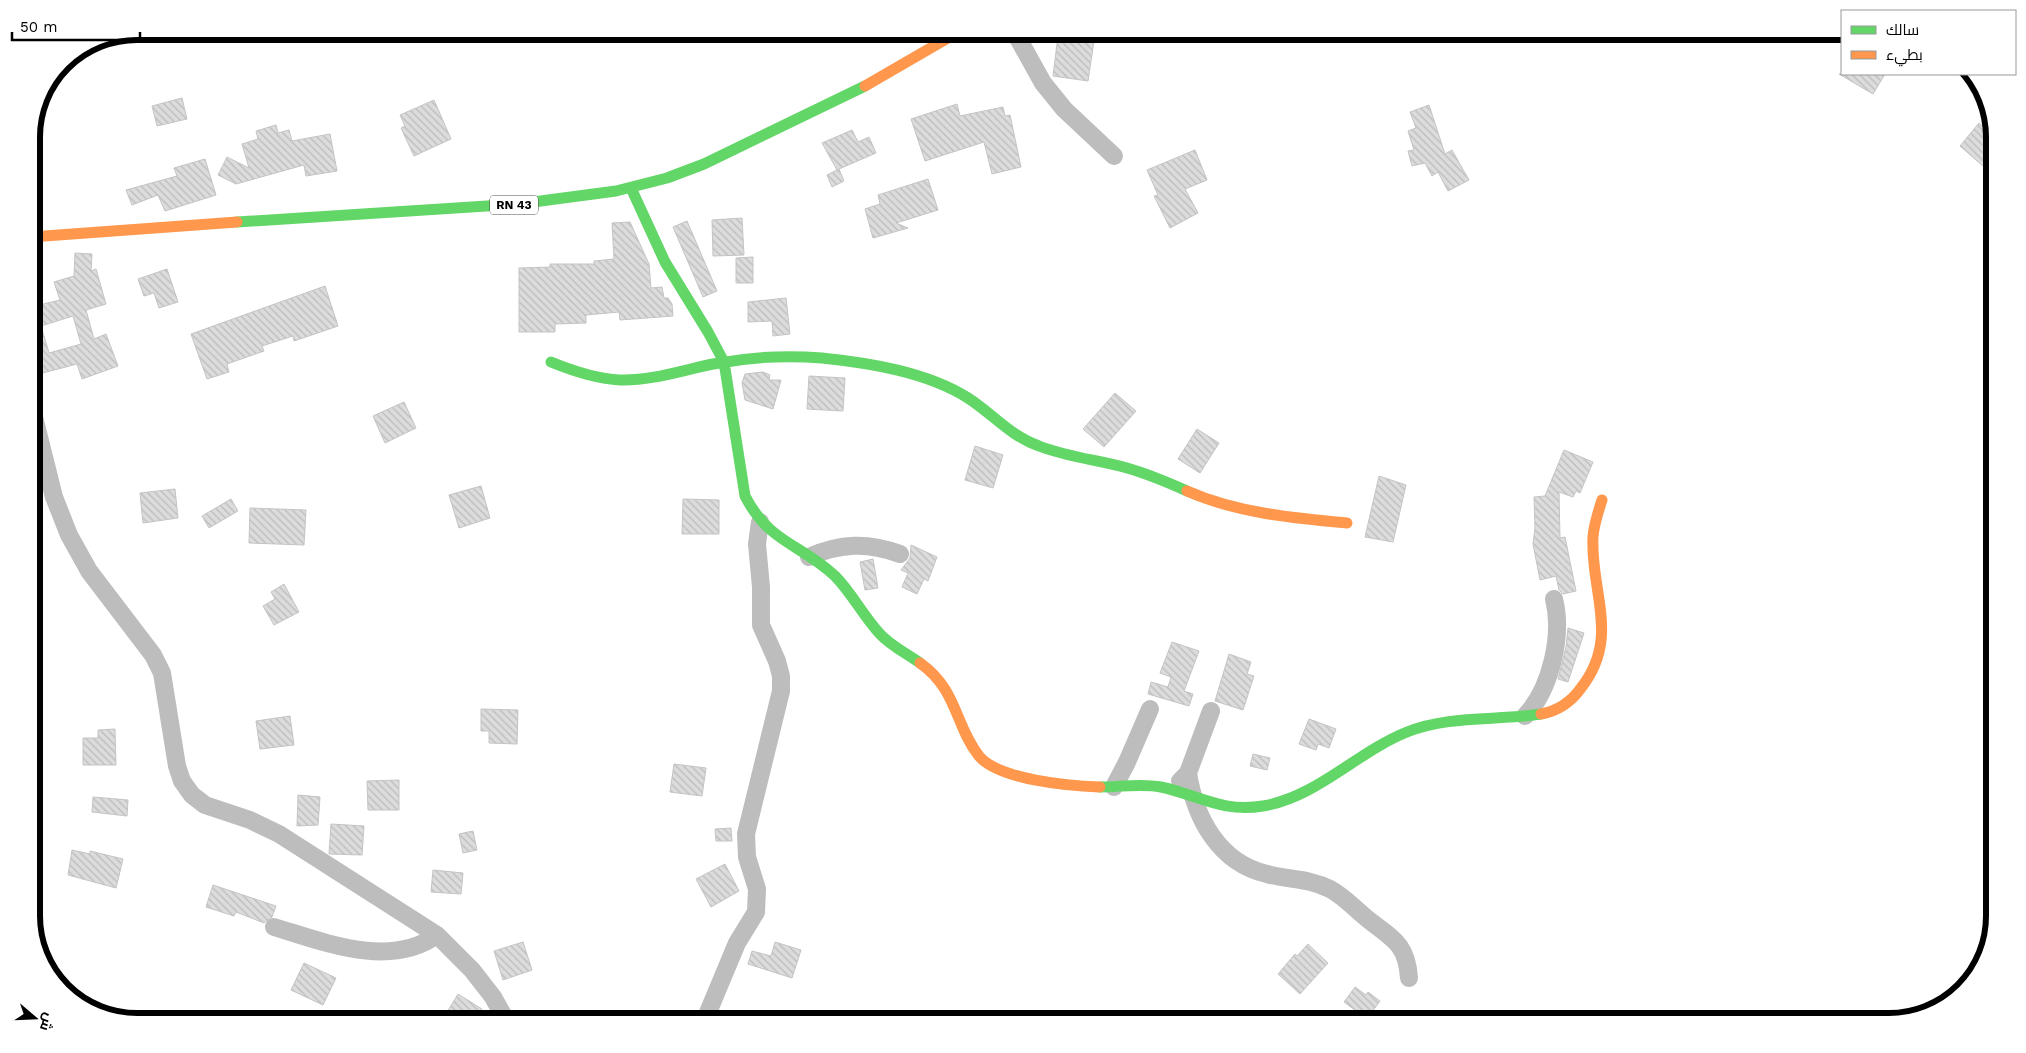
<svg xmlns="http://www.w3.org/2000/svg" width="2026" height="1053" viewBox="0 0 2026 1053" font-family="'Work Sans',Cairo,sans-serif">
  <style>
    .building { fill: url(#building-back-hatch); stroke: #c4c4c4; fill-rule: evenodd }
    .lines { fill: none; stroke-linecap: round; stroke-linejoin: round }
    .street { stroke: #bdbdbd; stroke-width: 18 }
    .fast { stroke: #63d668; stroke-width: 11 }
    .slow { stroke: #ff974d; stroke-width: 11 }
    .labels { text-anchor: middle; stroke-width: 4; stroke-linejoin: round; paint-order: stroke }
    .shield { fill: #fff; stroke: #4c4c4c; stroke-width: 1 }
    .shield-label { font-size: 12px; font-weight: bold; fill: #000 }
    .rim { fill: none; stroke: #000; stroke-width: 6 }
  </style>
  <defs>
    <pattern id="building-back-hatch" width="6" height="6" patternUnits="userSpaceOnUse" patternTransform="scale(1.25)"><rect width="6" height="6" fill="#dcdcdc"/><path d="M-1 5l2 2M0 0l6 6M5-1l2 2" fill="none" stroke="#bbb"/></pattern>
  </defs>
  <rect width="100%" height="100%" fill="#fff"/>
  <path class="building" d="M1058,36L1094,41L1088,81L1053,76Z
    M1839,74H1885L1873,94Z
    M182,98L187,119L157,126L152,106Z
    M434,100L451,139L414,156L401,128L405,126L400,115Z
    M957,104L960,116L1003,107L1005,116L1010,115L1021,167L992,174L984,142L925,161L911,119Z
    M1429,105L1445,154L1452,150L1469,180L1448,191L1438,172L1432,176L1425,163L1412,166L1408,151L1414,150L1408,131L1416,128L1410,112Z
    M1979,123L1995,137V155L1984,167L1960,146Z
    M276,125L278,133L289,130L292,141L330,134L337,171L306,176L304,165L236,184L218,175L227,157L249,168L242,144L258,139L256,131Z
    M852,130L858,142L869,137L876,153L839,169L844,181L832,187L827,175L837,170L822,143Z
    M1195,150L1207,180L1185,189L1198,213L1170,228L1154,196L1158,195L1147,170Z
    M205,159L216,195L165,211L158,195L132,205L126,190L177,176L174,168Z
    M928,179L938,210L896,223L908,228L873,238L865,209L880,204L878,195Z
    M742,218L744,255L713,256L712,220Z
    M687,221L717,291L703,297L673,227Z
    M630,222L649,264L651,288L662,287L664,298H668L672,304L673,316L620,320L619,312L586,315V323L555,324V332H519V268L550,267V264H594V261L614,259L612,223Z
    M75,253L92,254L91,271L96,269L106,304L86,310L94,339L106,334L118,366L82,379L77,364L39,374L35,359L31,360V307L60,300L54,282L74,276ZM73,316L81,344L49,353L41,326Z
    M753,257V283H736V258Z
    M167,269L178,302L159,308L154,293L144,296L138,279Z
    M325,286L338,326L294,341L293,336L262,346L264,351L227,364L229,372L207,379L191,334Z
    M786,298L790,334L773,336L772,321L748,322V302Z
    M763,372L770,375L769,380H781L773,409L745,400L742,383L745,374Z
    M809,376L845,378L843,411L807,409Z
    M1115,393L1136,411L1104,447L1083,429Z
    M404,402L416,428L385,443L373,416Z
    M1197,429L1219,443L1200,473L1178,459Z
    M975,446L1003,455L993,488L965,480Z
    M1564,450L1593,462L1580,493L1576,491L1573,497L1559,492L1560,538L1565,537L1576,591L1563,594L1559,590L1556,576L1540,580L1533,544L1535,528L1534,497L1545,496Z
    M1379,476L1406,485L1393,542L1365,537Z
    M481,486L490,518L459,528L449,495Z
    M175,489L178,518L143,523L140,493Z
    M231,499L238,511L209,528L202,516Z
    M683,499L719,500V534H682Z
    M250,508L306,510L304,545L249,543Z
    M911,545L937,557L928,581L924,579L917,594L902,587L908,573L901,570L910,558Z
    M873,559L878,588L865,590L860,562Z
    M284,584L299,612L274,625L263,606L275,599L271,592Z
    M1568,628L1584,633L1568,682L1558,679L1566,647Z
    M1172,642L1199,651L1184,691L1193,694L1189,706L1148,694L1151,682L1168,687L1171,677L1160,673Z
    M1229,654L1251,662L1247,674L1254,676L1243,710L1215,701Z
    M481,709L518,710L517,744L489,743V731H481Z
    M290,716L294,745L260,749L256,721Z
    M1309,719L1336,729L1329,748L1318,744L1316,750L1299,744Z
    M115,729L116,765H83V738H98V730Z
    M1253,754L1270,758L1267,770L1250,766Z
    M674,764L706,768L702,796L670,792Z
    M399,780V810H368L367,781Z
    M298,795L320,797L318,825L297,826Z
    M93,797L128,800L127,816L92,812Z
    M331,824L364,826L362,855L329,854Z
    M731,828L732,841H716L715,829Z
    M473,831L477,850L463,853L459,834Z
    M72,850L90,854V851L123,859L116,888L68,875Z
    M725,864L739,891L711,907L696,879Z
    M433,870L463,873L461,894L431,892Z
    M213,885L276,906L272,917L264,923L236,912L234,916L206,907Z
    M523,942L532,970L503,980L494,951Z
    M775,942L801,950L792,978L748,964L752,951L771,956Z
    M1308,944L1328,963L1300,994L1278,974L1295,954L1297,956Z
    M304,963L336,978L323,1005L291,990Z
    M1355,987L1366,995L1368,992L1380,1001L1367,1019L1344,1002Z
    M458,994L482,1009L474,1022H441Z"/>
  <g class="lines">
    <path class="street" d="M1014,31L1043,83L1064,109L1114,156
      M31,405L54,497L69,535L89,571L153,655L162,673L177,766L182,781L192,795L205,805L250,820L279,834L437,935L472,970L493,997L507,1022
      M809,557C840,543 868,542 900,554
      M1525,716C1551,689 1563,635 1554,599
      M1188,773C1195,818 1219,863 1267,874C1288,880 1309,878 1330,889C1347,898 1358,913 1374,924C1397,941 1407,948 1409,978
      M1180,781L1188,773L1211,711
      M1114,787L1127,762L1150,709
      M274,927C324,942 390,969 437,935
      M704,1022L737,943L756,912L757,889L747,857L746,834L781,691V676L777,661L761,625V587L757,544L760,522"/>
    <path class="fast" d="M631,188L665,262L708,332L724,362L745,496C770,544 800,543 835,576C852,593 863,616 880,634C891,646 906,653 920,663
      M237,222L518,204L616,191L667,178L704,164L865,86
      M551,362C573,371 596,379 620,380C651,381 683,370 713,364C749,357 786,355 822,358C870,363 927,372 968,398C993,414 1010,436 1039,446C1067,457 1098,460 1127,468C1148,474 1167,482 1187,491
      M1100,787C1120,787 1141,783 1161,787C1198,795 1223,813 1263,806C1317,797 1357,752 1407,732C1449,715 1497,721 1541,714"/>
    <path class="slow" d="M865,86L960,31
      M31,237L237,222
      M1187,491C1237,513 1293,518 1347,523
      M920,663C958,690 954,724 979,756C999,780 1070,786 1100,787
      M1541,714C1558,711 1571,702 1581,688C1621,637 1590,592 1593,537C1594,524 1598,512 1602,500"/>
  </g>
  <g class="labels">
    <rect class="shield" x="490" y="195.5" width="48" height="19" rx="4"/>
    <g class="shield-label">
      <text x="514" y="209">RN 43</text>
    </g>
  </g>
  <path d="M0 0H2026V1053H0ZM137 40H1889A97 97 0 0 1 1986 137V916A97 97 0 0 1 1889 1013H137A97 97 0 0 1 40 916V137A97 97 0 0 1 137 40Z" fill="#fff" fill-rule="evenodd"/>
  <path class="rim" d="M137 40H1889A97 97 0 0 1 1986 137V916A97 97 0 0 1 1889 1013H137A97 97 0 0 1 40 916V137A97 97 0 0 1 137 40Z"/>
  <rect x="1841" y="10" width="175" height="65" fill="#ffffff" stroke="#999999"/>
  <rect x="1851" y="26" width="25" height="8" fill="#63d668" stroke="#999999"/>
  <text x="1886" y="35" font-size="15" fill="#000000">سالك</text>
  <rect x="1851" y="51" width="25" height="8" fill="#ff974d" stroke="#999999"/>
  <text x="1886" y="60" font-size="15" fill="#000000">بطيء</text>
  <g transform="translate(35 1018) rotate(109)" stroke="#ffffff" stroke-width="4" paint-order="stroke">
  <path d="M0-4L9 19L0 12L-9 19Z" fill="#000000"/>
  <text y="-8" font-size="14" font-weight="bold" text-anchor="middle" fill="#000000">ش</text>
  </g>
  <path d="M12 32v8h128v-8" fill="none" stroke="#000000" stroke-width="2.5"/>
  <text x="20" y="32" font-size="15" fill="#000000" stroke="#ffffff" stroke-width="4" paint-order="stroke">50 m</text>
</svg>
